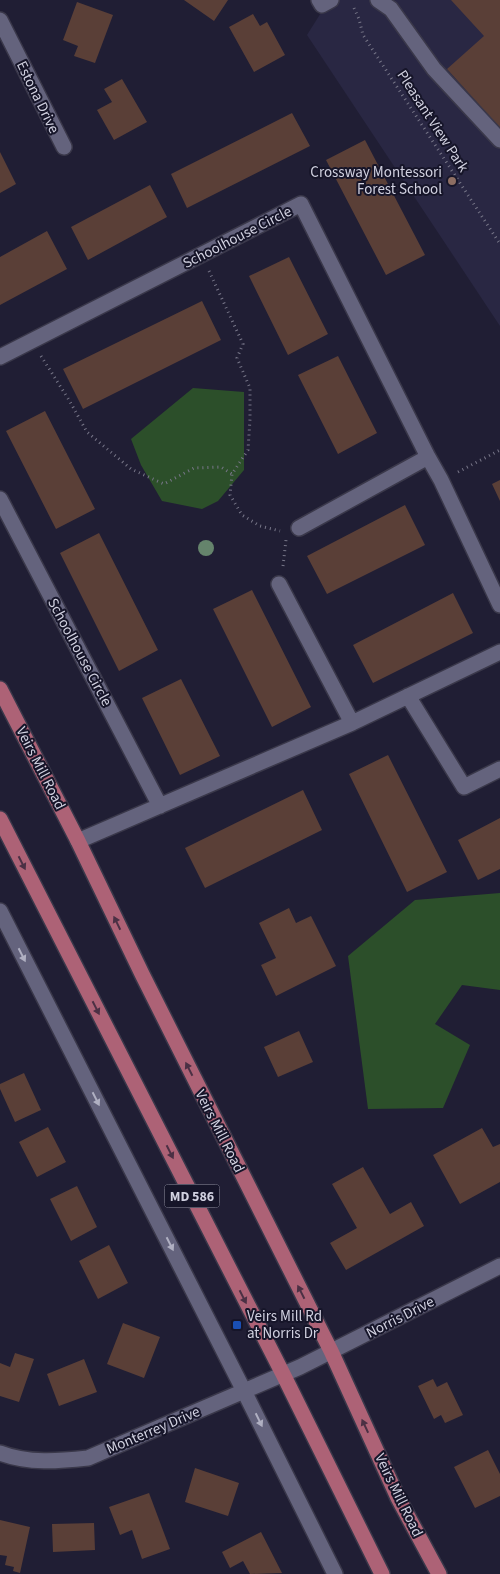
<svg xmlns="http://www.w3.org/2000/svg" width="500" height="1574" viewBox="0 0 500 1574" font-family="'Source Sans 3',sans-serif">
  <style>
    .built { fill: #292743 }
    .forest { fill: #2c4f2a }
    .building { fill: #5a3f37 }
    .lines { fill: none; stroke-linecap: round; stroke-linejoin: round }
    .minor-casing { stroke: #3a384a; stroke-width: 18 }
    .major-casing { stroke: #3a384a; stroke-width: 18 }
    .path { stroke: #787789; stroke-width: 3; stroke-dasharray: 1 4; stroke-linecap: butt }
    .minor { stroke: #64637d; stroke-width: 15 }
    .major { stroke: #ad6276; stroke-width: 15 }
    .tree { fill: #65846c }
    .oneway { fill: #4b3044 }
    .oneway2 { fill: #b0b0c2 }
    .education-dot { fill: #8d6e63; stroke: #161529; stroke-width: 2 }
    .transit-dot { fill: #1a4fb4; stroke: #161529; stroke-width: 2 }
    .labels { text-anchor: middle; stroke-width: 4; stroke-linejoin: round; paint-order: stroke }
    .shield { fill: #161529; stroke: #9999a9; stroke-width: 1 }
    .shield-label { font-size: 14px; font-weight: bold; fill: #d1d1e0 }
    .street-label { font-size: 15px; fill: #d1d1e0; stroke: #161529 }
    .poi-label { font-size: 15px; fill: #d1d1e0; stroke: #161529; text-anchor: end }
  </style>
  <rect width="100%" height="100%" fill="#201e34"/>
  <path class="built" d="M329,0H500V326L307,35Z"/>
  <path class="forest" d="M193,388L244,392V470L218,501L202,509L162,501L141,465L131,439Z
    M500,893V990L462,985L435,1024L470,1045L443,1108L368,1109L348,956L415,900Z"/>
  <path class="building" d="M184,0H228L214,21Z
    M451,0H500V128L447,69L484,36Z
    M77,2L113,15L95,63L74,56L78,46L63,40Z
    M253,14L260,26L267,22L285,55L254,72L229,27Z
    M122,79L147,122L114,140L97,110L112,102L104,89Z
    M292,113L310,146L187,208L171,174Z
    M365,140L425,255L386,275L326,160Z
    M0,152L16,184L0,193Z
    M150,185L167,217L88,260L71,227Z
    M47,231L67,269L0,305V257Z
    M289,257L328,334L288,355L249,276Z
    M202,301L221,340L83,409L63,369Z
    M338,356L377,433L338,454L298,375Z
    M45,411L95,509L56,529L6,431Z
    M500,480V501L492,484Z
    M405,505L425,545L327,594L307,556Z
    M99,533L158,650L119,671L60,553Z
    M252,590L311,707L272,727L213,609Z
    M453,593L473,633L373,683L353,645Z
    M181,679L220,756L180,775L142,698Z
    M388,755L447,872L407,892L349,774Z
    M303,790L322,830L205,888L185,848Z
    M500,818V869L478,880L458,840Z
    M289,908L296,923L311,916L336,966L276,996L261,965L276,958L259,923Z
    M299,1031L313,1062L278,1077L264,1047Z
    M24,1073L41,1110L15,1122L0,1089V1084Z
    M48,1127L66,1162L37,1177L19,1142Z
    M482,1128L493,1147L500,1144V1182L460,1204L433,1155Z
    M363,1167L390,1214L411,1202L424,1226L346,1270L330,1243L357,1228L332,1184Z
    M77,1186L97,1227L71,1241L50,1199Z
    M109,1245L128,1283L98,1299L79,1261Z
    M123,1323L160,1337L144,1378L107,1364Z
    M15,1353L34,1359L19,1402L0,1396V1363L10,1367Z
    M84,1359L97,1392L59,1406L47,1374Z
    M433,1379L437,1387L447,1382L463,1415L445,1423L441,1415L434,1419L418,1386Z
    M488,1450L500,1474V1496L475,1508L454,1467Z
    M195,1468L239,1483L228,1516L185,1502Z
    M149,1493L170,1549L142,1559L132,1530L120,1535L109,1507Z
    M0,1520L30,1527L20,1573L13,1571L14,1567L5,1565L7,1556L0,1555Z
    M94,1523L95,1550L53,1552L52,1524Z
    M261,1532L282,1573L250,1574L243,1561L230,1568L222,1552Z"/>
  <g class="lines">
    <defs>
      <path id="minor" d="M319,0L322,5L331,0
        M378,0L391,9L434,69L500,140
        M0,20L64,147
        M0,357L301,204L428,457L441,480L500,605
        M0,499L160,806
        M299,528L428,457
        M279,584L352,723
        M408,696L464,787L500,769
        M78,841L352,723L500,652
        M0,911L244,1391L335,1574
        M0,1453C28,1464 60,1461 88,1458L300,1367L500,1266"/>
      <path id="major" d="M0,689L78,841L142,974L331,1351L398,1498L439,1574
        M0,819L283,1374L382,1574"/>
    </defs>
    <use href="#minor" class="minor-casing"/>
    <use href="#major" class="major-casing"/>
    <path class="path" d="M354,8L359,19L363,35L500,244
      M209,271L243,344L237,358L250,388V419L248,450L232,474L230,495L242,515L260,526L280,531
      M41,356L69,400L87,432L131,469L164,484L194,468L221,467L232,474
      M458,472L500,450
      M283,566L286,540"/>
    <use href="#minor" class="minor"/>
    <use href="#major" class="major"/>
  </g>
  <circle class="tree" cx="206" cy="548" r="8"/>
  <defs><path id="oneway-solid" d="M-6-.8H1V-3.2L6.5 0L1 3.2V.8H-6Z" transform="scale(1.25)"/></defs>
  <g class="oneway">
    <use href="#oneway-solid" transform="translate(22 863) rotate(63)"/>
    <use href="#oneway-solid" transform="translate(117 923) rotate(-116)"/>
    <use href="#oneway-solid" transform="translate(96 1008) rotate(63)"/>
    <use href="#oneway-solid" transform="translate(189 1069) rotate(-117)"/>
    <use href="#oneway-solid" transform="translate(170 1152) rotate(63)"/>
    <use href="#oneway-solid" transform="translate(301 1292) rotate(-117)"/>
    <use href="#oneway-solid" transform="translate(243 1297) rotate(63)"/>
    <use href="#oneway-solid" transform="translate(365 1426) rotate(-115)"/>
  </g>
  <g class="oneway2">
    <use href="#oneway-solid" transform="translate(22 955) rotate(63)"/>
    <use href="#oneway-solid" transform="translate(96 1099) rotate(63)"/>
    <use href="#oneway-solid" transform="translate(170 1244) rotate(63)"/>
    <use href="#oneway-solid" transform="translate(259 1420) rotate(64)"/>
  </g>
  <circle class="education-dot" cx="452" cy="181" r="5"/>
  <rect class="transit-dot" x="232" y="1320" width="10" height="10" rx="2.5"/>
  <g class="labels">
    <rect class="shield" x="164.5" y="1184.5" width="55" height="23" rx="4"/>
    <g class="shield-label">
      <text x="192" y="1201">MD 586</text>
    </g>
    <g class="street-label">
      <text transform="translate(38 97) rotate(64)" y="5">Estona Drive</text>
      <text transform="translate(433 121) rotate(57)" y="5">Pleasant View Park</text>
      <text transform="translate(237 237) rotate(-27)" y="5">Schoolhouse Circle</text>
      <text transform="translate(80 652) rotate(62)" y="5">Schoolhouse Circle</text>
      <text transform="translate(41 768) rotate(63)" y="5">Veirs Mill Road</text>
      <text transform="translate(220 1131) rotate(63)" y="5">Veirs Mill Road</text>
      <text transform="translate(400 1317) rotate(-27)" y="5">Norris Drive</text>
      <text transform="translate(153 1430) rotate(-23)" y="5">Monterrey Drive</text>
      <text transform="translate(399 1495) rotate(64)" y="5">Veirs Mill Road</text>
    </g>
    <g class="poi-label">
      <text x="442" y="177">Crossway Montessori<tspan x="442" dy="17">Forest School</tspan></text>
      <text x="247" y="1321" text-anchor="start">Veirs Mill Rd<tspan x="247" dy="17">at Norris Dr</tspan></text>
    </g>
  </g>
</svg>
